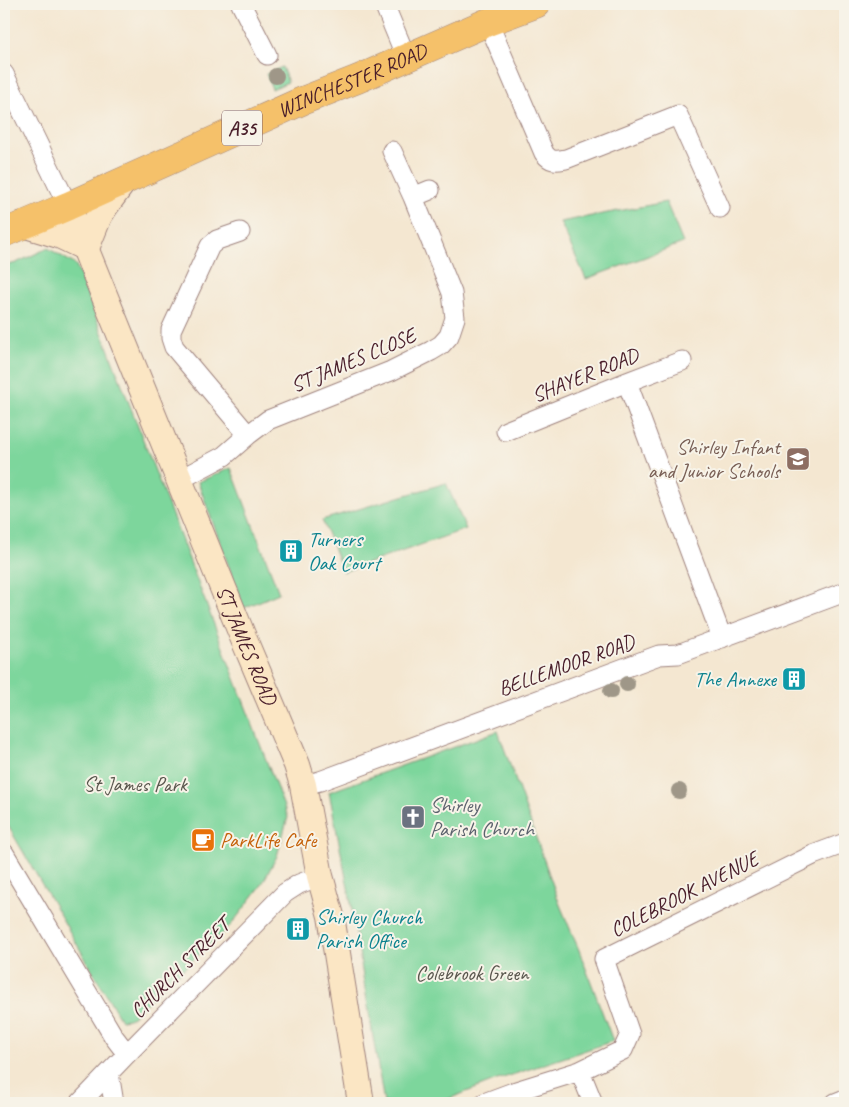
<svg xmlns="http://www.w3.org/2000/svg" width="849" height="1107" viewBox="0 0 849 1107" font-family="Caveat,sans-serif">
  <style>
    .green { fill: #7dd69c; stroke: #647a64 }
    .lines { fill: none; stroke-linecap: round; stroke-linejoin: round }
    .street-casing { stroke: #9f837e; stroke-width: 21 }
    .secondary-casing { stroke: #9f837e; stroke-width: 28 }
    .primary-casing { stroke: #9f837e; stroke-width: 29 }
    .street { stroke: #fff; stroke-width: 19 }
    .secondary { stroke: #fbe6c4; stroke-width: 26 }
    .primary { stroke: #f5c16b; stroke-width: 28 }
    .tree { fill: #9f9788 }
    .labels { text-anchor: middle; stroke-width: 4; stroke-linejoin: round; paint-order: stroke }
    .shield { fill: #f7f3e8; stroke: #7e5f64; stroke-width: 1 }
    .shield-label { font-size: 20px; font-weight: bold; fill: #4a1f2b }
    .street-label { font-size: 21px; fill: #4a1f2b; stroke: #f7f3e8 }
    .education-label { font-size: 21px; fill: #785e54; stroke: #f7f3e8; text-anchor: end }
    .culture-label { font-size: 21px; fill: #0d838f; stroke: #f7f3e8; text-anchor: start }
    .park-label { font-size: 21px; fill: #59564d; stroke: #f7f3e8 }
    .worship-label { font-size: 21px; fill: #5b616d; stroke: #f7f3e8; text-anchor: start }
    .food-label { font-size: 21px; fill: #c56008; stroke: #f7f3e8; text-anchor: start }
  </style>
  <rect width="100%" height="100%" fill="#f7f3e8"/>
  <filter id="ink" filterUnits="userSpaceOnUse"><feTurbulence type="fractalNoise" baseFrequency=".02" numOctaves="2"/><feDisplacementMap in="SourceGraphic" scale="10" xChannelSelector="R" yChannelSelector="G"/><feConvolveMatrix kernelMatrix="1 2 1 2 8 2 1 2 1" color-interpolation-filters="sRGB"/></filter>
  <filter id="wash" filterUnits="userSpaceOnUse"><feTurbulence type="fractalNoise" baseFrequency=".0096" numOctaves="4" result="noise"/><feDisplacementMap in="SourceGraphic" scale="20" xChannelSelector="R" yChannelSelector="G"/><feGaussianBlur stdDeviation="1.12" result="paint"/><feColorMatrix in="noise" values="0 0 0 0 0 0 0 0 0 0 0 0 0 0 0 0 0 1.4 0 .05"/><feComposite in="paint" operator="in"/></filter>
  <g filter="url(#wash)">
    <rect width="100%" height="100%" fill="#f4e7d1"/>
    <path class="green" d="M282,67L288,82L272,89L266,74Z
      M666,202L683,243L586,279L560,222Z
      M48,248L76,265L288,817L277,856L261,886L231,925L129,1019L121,1020L4,819V266L16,263Z
      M231,468L279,593L244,608L198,482Z
      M446,483L466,529L343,572L322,520Z
      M498,731L560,905L579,950L613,1041L497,1080L438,1103H384L350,898L329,792Z"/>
  </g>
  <g filter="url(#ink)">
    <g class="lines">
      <defs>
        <path id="street" d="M241,4L267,55
          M384,4L406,57
          M488,22L544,153C551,162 555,161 566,159L678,115L720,208
          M4,74L68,206
          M413,197L430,190
          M240,232L217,240L210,246L171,330V338L174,347L248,435
          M627,382L722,638
          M506,431L627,382L682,361
          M179,480L224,456L248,435L268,420L391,371L431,351L441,345L449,336L455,318L452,293L413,197L392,151
          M303,785L320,781L659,655L678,654L845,592
          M4,853L114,1037L127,1054
          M580,1071L593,1103
          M109,1073L114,1103
          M80,1103L127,1054L285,893L299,884L320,876
          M484,1103L516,1091L580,1071L623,1050L630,1034L604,959L813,855L845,843
          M835,1103L845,1099"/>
        <g id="secondary">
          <path id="s1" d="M68,206L245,642L297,765L303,785L320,876L331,916L361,1103"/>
          <path d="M23,224L59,235L86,248"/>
          <path d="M86,248L99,216L106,205L124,181"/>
        </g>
        <g id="primary">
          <path id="s2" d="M4,233L68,206L302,101L358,79L488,22L536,4"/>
        </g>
      </defs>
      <use href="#street" class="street-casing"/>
      <use href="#secondary" class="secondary-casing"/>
      <use href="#primary" class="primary-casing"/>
      <use href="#street" class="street"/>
      <use href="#secondary" class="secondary"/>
      <use href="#primary" class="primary"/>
    </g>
    <g class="tree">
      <circle cx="276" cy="76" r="8"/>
      <circle cx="627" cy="684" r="8"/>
      <circle cx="611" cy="691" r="8"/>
      <circle cx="679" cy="791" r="8"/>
    </g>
  </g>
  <defs>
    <symbol id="school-square" viewBox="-11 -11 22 22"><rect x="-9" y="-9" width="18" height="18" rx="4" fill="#8d6e63" stroke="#f7f3e8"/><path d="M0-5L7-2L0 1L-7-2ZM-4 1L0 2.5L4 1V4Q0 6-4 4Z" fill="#fff"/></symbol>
    <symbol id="building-square" viewBox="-11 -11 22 22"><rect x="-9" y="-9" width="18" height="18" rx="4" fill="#0f9aa8" stroke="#f7f3e8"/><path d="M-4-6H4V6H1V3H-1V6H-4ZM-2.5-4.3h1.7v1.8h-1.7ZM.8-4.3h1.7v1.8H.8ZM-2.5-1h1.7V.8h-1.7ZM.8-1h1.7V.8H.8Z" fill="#fff"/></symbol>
    <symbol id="church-square" viewBox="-11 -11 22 22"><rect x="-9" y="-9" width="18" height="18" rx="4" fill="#6b7280" stroke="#f7f3e8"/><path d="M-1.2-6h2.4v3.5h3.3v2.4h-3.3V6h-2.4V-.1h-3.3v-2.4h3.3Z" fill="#fff"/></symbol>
    <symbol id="cafe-square" viewBox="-11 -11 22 22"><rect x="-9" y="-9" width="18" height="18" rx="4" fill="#e8710a" stroke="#f7f3e8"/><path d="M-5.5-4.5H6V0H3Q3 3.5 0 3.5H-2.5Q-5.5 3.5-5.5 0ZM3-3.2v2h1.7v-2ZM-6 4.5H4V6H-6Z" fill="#fff"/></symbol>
  </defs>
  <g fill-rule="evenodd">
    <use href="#school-square" x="784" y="445" width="28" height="28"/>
    <use href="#building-square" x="277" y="537" width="28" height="28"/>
    <use href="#building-square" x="780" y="665" width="28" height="28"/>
    <use href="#church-square" x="399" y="803" width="28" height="28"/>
    <use href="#cafe-square" x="189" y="826" width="28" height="28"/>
    <use href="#building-square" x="284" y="915" width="28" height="28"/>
  </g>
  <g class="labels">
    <rect class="shield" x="222" y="110.5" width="40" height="35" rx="4"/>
    <g class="shield-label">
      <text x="242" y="135">A35</text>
    </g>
    <g class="street-label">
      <text dy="7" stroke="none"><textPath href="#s2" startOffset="380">WINCHESTER ROAD</textPath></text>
      <text transform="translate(353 360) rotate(-23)" y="7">ST JAMES CLOSE</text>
      <text transform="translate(585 375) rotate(-22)" y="7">SHAYER ROAD</text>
      <text dy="7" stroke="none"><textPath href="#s1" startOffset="474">ST JAMES ROAD</textPath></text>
      <text transform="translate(566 665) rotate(-20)" y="7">BELLEMOOR ROAD</text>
      <text transform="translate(684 894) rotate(-27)" y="7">COLEBROOK AVENUE</text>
      <text transform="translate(180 968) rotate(-45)" y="7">CHURCH STREET</text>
    </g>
    <g class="education-label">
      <text x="780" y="454">Shirley Infant<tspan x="780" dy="24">and Junior Schools</tspan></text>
    </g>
    <g class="culture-label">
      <text x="308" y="546">Turners<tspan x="308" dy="24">Oak Court</tspan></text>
      <text x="776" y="686" text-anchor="end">The Annexe</text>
      <text x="316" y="924">Shirley Church<tspan x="316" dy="24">Parish Office</tspan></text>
    </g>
    <g class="park-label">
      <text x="135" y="791">St James Park</text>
      <text x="472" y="980">Colebrook Green</text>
    </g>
    <g class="worship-label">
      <text x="430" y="812">Shirley<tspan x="430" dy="24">Parish Church</tspan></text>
    </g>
    <g class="food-label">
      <text x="220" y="847">ParkLife Cafe</text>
    </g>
  </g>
  <rect width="849" height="1107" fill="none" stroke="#f7f3e8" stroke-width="20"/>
</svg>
